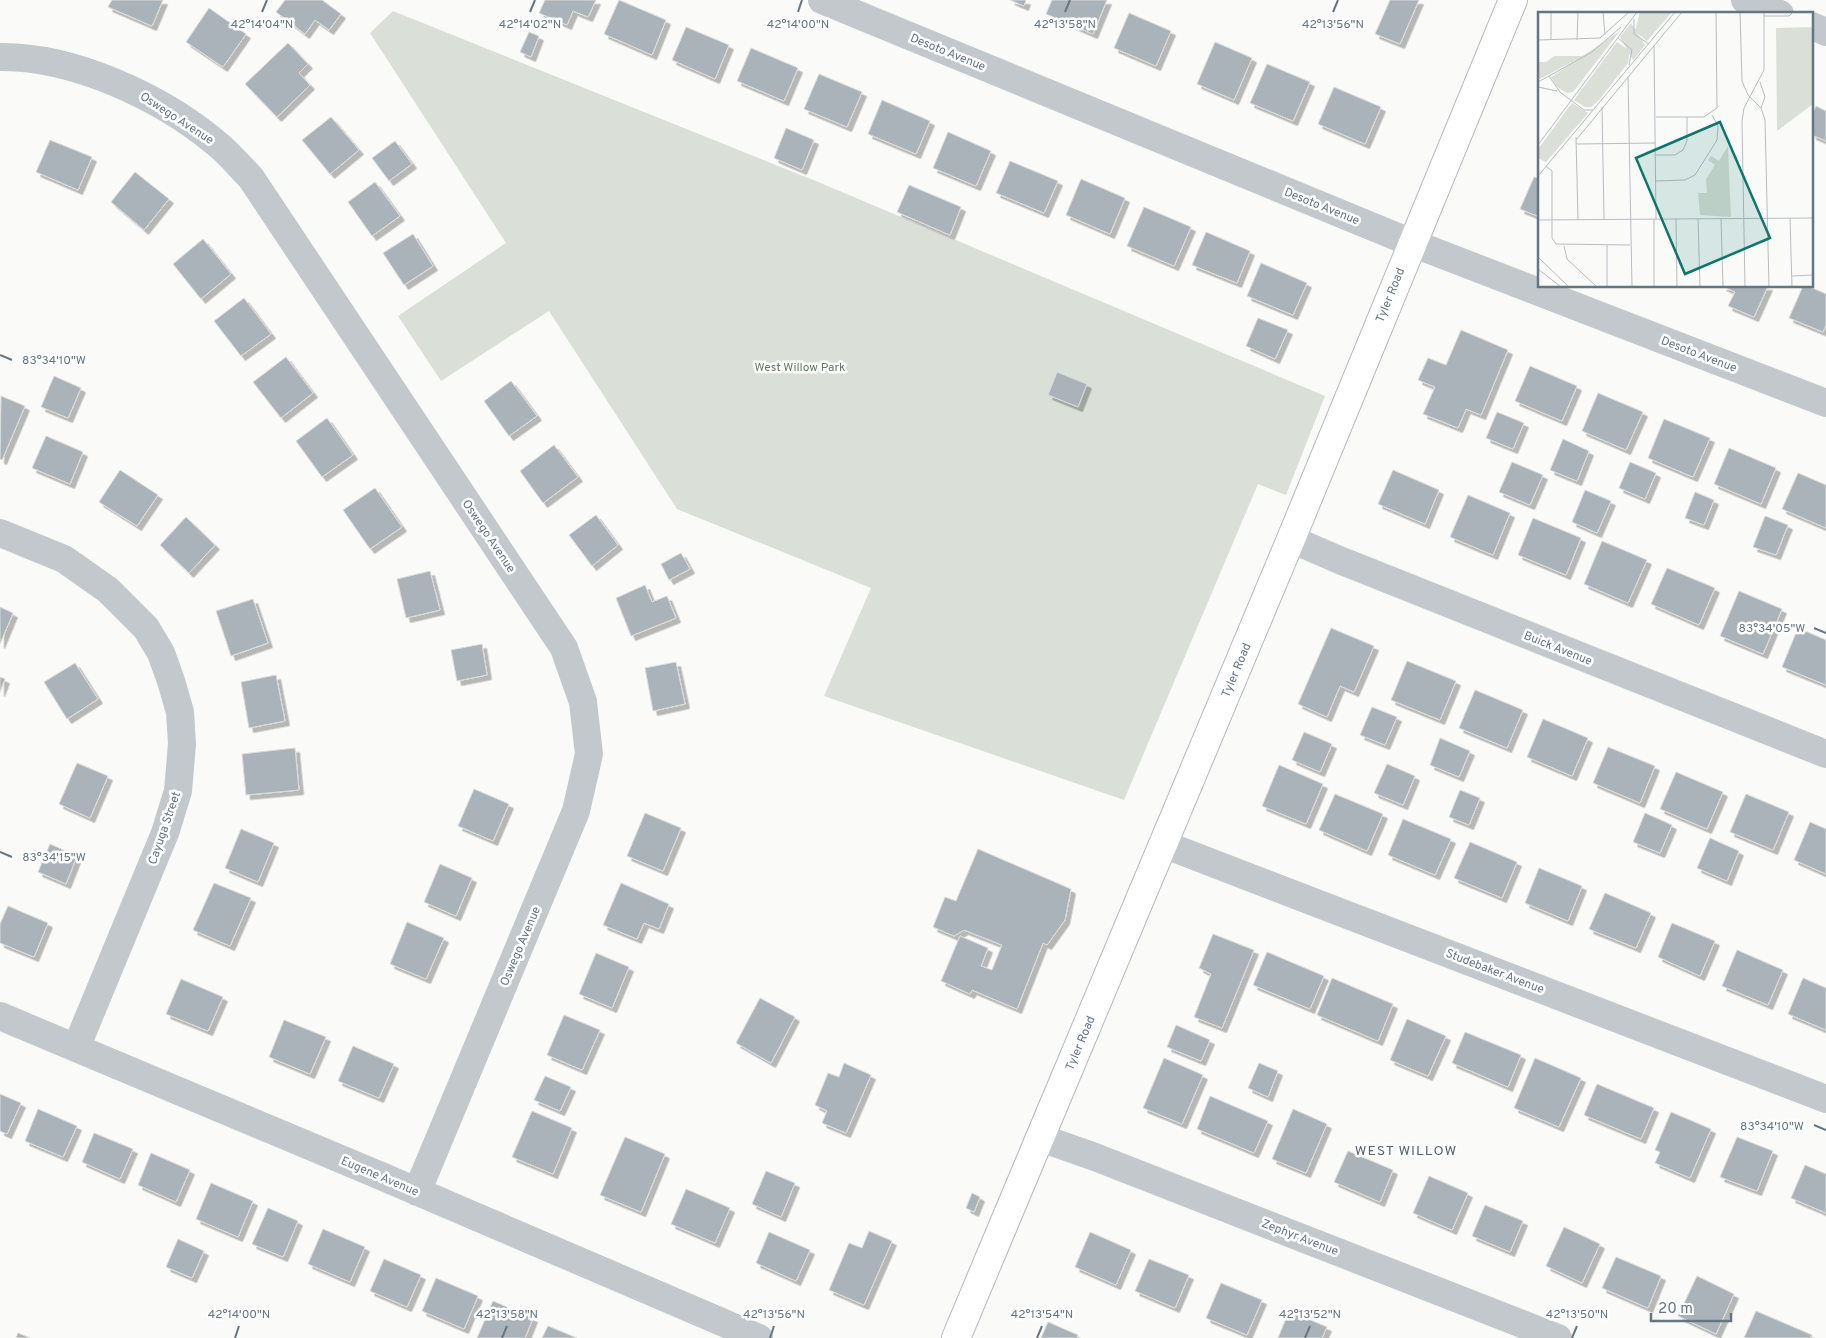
<svg xmlns="http://www.w3.org/2000/svg" width="1826" height="1338" viewBox="0 0 1826 1338" font-family="Overpass,sans-serif">
  <style>
    .green { fill: #dadfd7 }
    .building { fill: #aab3b9; stroke: #dcdcda; filter: url(#shadow) }
    .lines { fill: none; stroke-linecap: round; stroke-linejoin: round }
    .secondary-casing { stroke: #b3babf; stroke-width: 30 }
    .street { stroke: #c3c8cc; stroke-width: 28 }
    .secondary { stroke: #fff; stroke-width: 28 }
    .ticks { fill: none; stroke: #657683; stroke-width: 2 }
    .labels { text-anchor: middle; stroke-width: 5; stroke-linejoin: round; paint-order: stroke }
    .street-label { font-size: 12px; fill: #657683; stroke: #fff }
    .park-label { font-size: 12px; fill: #687a64; stroke: #fff }
    .neighbourhood-label { font-size: 14px; letter-spacing: 1px; fill: #57646e; stroke: #fff }
    .inset-road { fill: none; stroke: #b5bdc2; stroke-width: 1 }
    .view { fill: #0f766e; fill-opacity: 0.15; stroke: #0f766e; stroke-width: 2.5 }
    .inset-edge { fill: none; stroke: #657683; stroke-width: 2.5 }
    .ticks-label { font-size: 12px; text-anchor: middle; fill: #657683; stroke: #fff; stroke-width: 5; stroke-linejoin: round; paint-order: stroke }
  </style>
  <defs>
    <filter id="shadow"><feDropShadow dx="4.5" dy="4.5" stdDeviation="0" flood-color="#0004"/></filter>
  </defs>
  <rect width="100%" height="100%" fill="#fafaf8"/>
  <path class="green" d="M393,11L823,184L1325,396L1286,495L1258,484L1124,800L824,696L871,588L677,509L549,311L441,381L398,316L506,243L370,33Z"/>
  <path class="building" d="M112,0H163L152,26L108,7Z
    M285,0H322L341,14L329,30L315,20L305,34L276,12Z
    M545,0H596L588,17L573,11L567,25L539,13Z
    M619,0L666,20L652,55L604,34Z
    M1010,0H1026L1024,6Z
    M1052,0H1107L1093,34L1046,14Z
    M1390,0H1419L1400,44L1375,34Z
    M209,8L246,34L223,67L186,42Z
    M1129,13L1171,31L1156,66L1114,48Z
    M686,27L729,45L715,79L672,60Z
    M529,32L539,36L531,57L520,52Z
    M1215,42L1252,58L1234,100L1197,84Z
    M288,43L308,64L299,73L310,85L277,117L245,84Z
    M751,48L798,68L784,101L737,81Z
    M1267,64L1310,82L1293,121L1250,103Z
    M819,74L862,92L847,127L804,109Z
    M1334,87L1381,107L1365,144L1318,124Z
    M882,100L930,121L916,154L868,134Z
    M1816,106L1826,111V141L1812,135V115Z
    M331,117L359,150L330,174L302,140Z
    M786,128L814,140L802,170L774,158Z
    M948,132L991,151L976,186L933,168Z
    M50,140L92,157L78,190L36,172Z
    M395,141L412,164L389,181L372,158Z
    M1010,161L1058,181L1044,213L996,193Z
    M135,172L169,199L144,230L111,202Z
    M1534,177L1540,179V217L1520,209Z
    M1081,179L1125,198L1110,234L1066,215Z
    M375,182L400,216L372,236L348,202Z
    M909,185L961,207L950,235L897,212Z
    M1144,207L1191,227L1174,266L1127,246Z
    M1206,232L1250,251L1237,283L1192,265Z
    M413,234L433,266L404,285L383,253Z
    M203,239L231,274L201,299L173,264Z
    M1261,263L1307,283L1293,315L1247,296Z
    M1722,286H1768L1754,317L1728,306L1735,292Z
    M1803,286H1808L1826,294V325L1823,332L1789,318Z
    M244,298L271,334L241,356L214,321Z
    M1258,318L1288,330L1275,359L1246,346Z
    M1461,330L1508,350L1481,415L1466,409L1458,428L1423,414L1435,387L1418,380L1428,358L1446,365Z
    M286,357L313,393L281,418L253,382Z
    M1530,366L1577,386L1562,421L1515,401Z
    M1057,372L1087,384L1078,407L1048,395Z
    M54,376L81,388L68,418L41,407Z
    M511,381L537,416L509,436L484,401Z
    M1598,393L1643,412L1626,450L1582,431Z
    M1,396L25,406L2,460L0,459Z
    M1497,412L1524,423L1513,449L1486,438Z
    M327,418L353,455L322,477L296,441Z
    M1664,419L1710,438L1693,477L1648,458Z
    M46,436L83,452L70,484L32,468Z
    M1563,439L1589,451L1577,481L1550,470Z
    M554,445L578,477L543,503L520,471Z
    M1729,448L1776,468L1761,504L1714,484Z
    M1512,462L1543,475L1530,505L1499,492Z
    M1630,462L1656,473L1645,499L1619,488Z
    M120,470L158,495L137,526L99,502Z
    M1393,470L1439,490L1425,524L1378,504Z
    M1798,473L1826,485V528L1782,509Z
    M375,488L402,527L370,549L343,510Z
    M1585,490L1611,501L1597,533L1572,522Z
    M1695,492L1714,500L1704,525L1685,518Z
    M1468,495L1510,513L1493,555L1450,537Z
    M596,515L618,545L592,566L569,535Z
    M1765,516L1788,525L1776,555L1753,547Z
    M186,517L215,545L189,573L160,545Z
    M1533,518L1581,538L1566,575L1518,555Z
    M1602,541L1647,560L1628,603L1584,584Z
    M681,553L690,569L669,580L661,564Z
    M1667,568L1715,588L1699,625L1651,604Z
    M430,571L440,610L406,618L397,579Z
    M645,585L652,602L667,596L676,618L631,636L616,598Z
    M1739,591L1782,609L1763,654L1720,636Z
    M253,599L268,643L231,656L216,611Z
    M0,607L13,613L0,644Z
    M1331,628L1374,646L1354,692L1340,686L1327,717L1298,704Z
    M1798,628L1826,640V685L1782,667Z
    M482,644L487,675L457,681L451,650Z
    M1407,661L1456,681L1440,720L1391,700Z
    M676,662L685,704L653,711L645,668Z
    M75,663L98,699L67,719L44,682Z
    M276,675L285,721L249,728L241,682Z
    M0,677L5,679L0,692Z
    M1475,690L1523,710L1507,748L1459,728Z
    M1372,707L1397,717L1385,745L1360,735Z
    M1543,719L1588,738L1572,776L1527,757Z
    M1304,732L1332,744L1320,772L1292,760Z
    M1440,738L1470,751L1459,777L1430,765Z
    M1608,747L1655,766L1640,803L1593,783Z
    M295,748L299,790L246,795L242,754Z
    M77,763L108,776L90,818L59,804Z
    M1387,764L1415,776L1403,805L1374,793Z
    M1279,765L1323,784L1306,824L1262,806Z
    M1676,772L1723,792L1707,829L1660,809Z
    M474,789L509,804L493,841L458,826Z
    M1460,790L1480,798L1469,825L1449,817Z
    M1335,794L1383,814L1367,851L1319,830Z
    M1746,794L1789,812L1773,850L1730,832Z
    M645,813L681,828L663,871L627,856Z
    M1645,813L1672,825L1660,853L1633,842Z
    M1403,819L1451,839L1435,875L1388,855Z
    M1810,822L1826,829V874L1794,860Z
    M241,829L274,843L258,882L225,868Z
    M1710,838L1739,851L1727,881L1697,868Z
    M1470,842L1517,862L1502,898L1454,878Z
    M50,844L77,856L66,884L38,872Z
    M978,849L1071,889L1065,920L1047,945L1043,943L1017,1009L972,990L970,994L941,981L960,936L988,948L981,966L992,970L1002,945L964,930L954,936L933,927L945,897L956,901Z
    M440,864L472,878L456,916L424,902Z
    M1539,868L1582,886L1568,921L1525,903Z
    M214,883L251,898L230,946L193,930Z
    M621,883L669,904L659,929L644,923L637,939L603,925Z
    M1605,893L1651,913L1636,948L1589,929Z
    M8,906L48,923L34,957L0,943V924Z
    M407,922L444,938L426,979L390,964Z
    M1672,923L1715,941L1700,976L1658,957Z
    M1213,934L1254,950L1222,1028L1194,1017L1211,974L1199,968Z
    M1737,950L1783,970L1768,1005L1722,986Z
    M1267,952L1324,976L1310,1009L1253,985Z
    M596,953L629,967L612,1008L579,994Z
    M1332,978L1393,1004L1378,1041L1317,1015Z
    M1803,978L1826,988V1030L1788,1014Z
    M181,979L223,997L208,1031L166,1014Z
    M760,998L795,1017L771,1063L736,1043Z
    M564,1015L600,1030L582,1070L547,1055Z
    M1407,1019L1446,1036L1428,1076L1390,1060Z
    M284,1020L326,1037L310,1074L269,1057Z
    M1176,1025L1210,1040L1201,1061L1167,1047Z
    M1465,1032L1521,1055L1508,1087L1452,1063Z
    M353,1046L394,1064L379,1098L338,1081Z
    M1164,1058L1203,1075L1182,1124L1143,1108Z
    M1535,1058L1581,1078L1559,1127L1514,1108Z
    M844,1063L871,1075L846,1133L822,1123L827,1111L815,1105L828,1073L839,1077Z
    M1259,1063L1278,1071L1268,1097L1248,1088Z
    M545,1076L571,1087L560,1111L534,1100Z
    M1597,1084L1654,1108L1641,1139L1584,1115Z
    M0,1094L21,1103L7,1134L0,1131Z
    M1210,1096L1268,1121L1254,1153L1197,1129Z
    M38,1109L77,1126L63,1157L25,1141Z
    M1293,1109L1327,1124L1306,1173L1272,1159Z
    M532,1111L572,1128L553,1174L512,1157Z
    M1671,1112L1711,1129L1690,1178L1655,1163L1660,1152L1655,1150Z
    M94,1133L133,1149L120,1179L82,1162Z
    M625,1137L665,1154L641,1212L600,1195Z
    M1737,1137L1773,1151L1757,1191L1720,1177Z
    M1348,1151L1393,1170L1380,1202L1334,1182Z
    M151,1153L190,1170L176,1202L138,1185Z
    M1805,1165L1826,1174V1213L1791,1198Z
    M766,1171L795,1183L781,1217L752,1204Z
    M1429,1176L1468,1193L1452,1230L1413,1213Z
    M211,1183L253,1201L238,1237L196,1219Z
    M686,1189L730,1208L715,1243L671,1224Z
    M972,1193L980,1197L974,1212L966,1208Z
    M1485,1205L1523,1221L1510,1252L1472,1236Z
    M268,1208L298,1221L283,1257L252,1244Z
    M1564,1227L1600,1244L1582,1283L1546,1266Z
    M323,1229L365,1247L350,1282L308,1264Z
    M869,1231L892,1241L864,1305L829,1290L849,1243L862,1248Z
    M769,1232L810,1250L796,1281L756,1263Z
    M1090,1232L1131,1250L1116,1285L1075,1267Z
    M178,1239L204,1251L192,1278L166,1267Z
    M1616,1257L1661,1276L1648,1308L1602,1288Z
    M384,1259L421,1275L407,1307L370,1291Z
    M1149,1259L1189,1275L1175,1308L1135,1291Z
    M1697,1276L1734,1294L1716,1334L1678,1316Z
    M436,1278L478,1296L464,1329L422,1311Z
    M1221,1283L1262,1300L1247,1335L1206,1318Z
    M493,1301L533,1318L525,1338H477Z
    M1289,1311L1327,1327L1322,1338H1278Z
    M1756,1311L1812,1335L1810,1338H1744Z
    M1048,1322L1078,1335L1077,1338H1041Z
    M548,1326L577,1338H542Z
    M18,1333L30,1338H16Z"/>
  <g class="lines">
    <defs>
      <path id="secondary" d="M956,1338L1291,539L1513,0"/>
    </defs>
    <use href="#secondary" class="secondary-casing"/>
    <path class="street" d="M822,0L1412,243L1826,403
      M1745,0L1780,14
      M1812,26L1826,32
      M0,57C73,56 161,97 216,143C229,153 240,167 251,178L564,648L583,702L589,754L576,811L417,1192
      M0,533L64,559L108,590L146,628L161,653L171,681L180,712L182,744L178,791L165,833L76,1048
      M1291,539L1337,559L1826,754
      M1163,844L1826,1099
      M0,1016L381,1176L759,1338
      M1041,1138L1095,1157L1558,1338"/>
    <use href="#secondary" class="secondary"/>
  </g>
  <path class="ticks" d="M262,12L267,0M530,12L535,0M798,12L802,0M1065,12L1070,0M1333,12L1338,0M0,355L12,360M1814,628L1826,633M0,852L12,857M1814,1125L1826,1130M235,1338L239,1326M502,1338L507,1326M770,1338L774,1326M1037,1338L1042,1326M1305,1338L1310,1326M1572,1338L1577,1326"/>
  <g class="labels">
    <g class="street-label">
      <text transform="translate(948 52) rotate(22)" y="4">Desoto Avenue</text>
      <text transform="translate(177 118) rotate(33)" y="4">Oswego Avenue</text>
      <text transform="translate(1322 206) rotate(22)" y="4">Desoto Avenue</text>
      <text transform="translate(1390 295) rotate(-68)" y="4">Tyler Road</text>
      <text transform="translate(1699 354) rotate(21)" y="4">Desoto Avenue</text>
      <text transform="translate(489 536) rotate(56)" y="4">Oswego Avenue</text>
      <text transform="translate(1558 648) rotate(22)" y="4">Buick Avenue</text>
      <text transform="translate(1236 670) rotate(-67)" y="4">Tyler Road</text>
      <text transform="translate(164 828) rotate(-71)" y="4">Cayuga Street</text>
      <text transform="translate(520 946) rotate(-67)" y="4">Oswego Avenue</text>
      <text transform="translate(1495 971) rotate(21)" y="4">Studebaker Avenue</text>
      <text transform="translate(1080 1043) rotate(-67)" y="4">Tyler Road</text>
      <text transform="translate(380 1176) rotate(23)" y="4">Eugene Avenue</text>
      <text transform="translate(1300 1237) rotate(21)" y="4">Zephyr Avenue</text>
    </g>
    <g class="park-label">
      <text x="800" y="371">West Willow Park</text>
    </g>
    <g class="neighbourhood-label">
      <text x="1406" y="1155">WEST WILLOW</text>
    </g>
  </g>
  <g transform="translate(1538 12)">
    <rect width="275" height="275" fill="#fafaf8"/>
    <path d="M102,0H134L109,29L97,19ZM93,11L107,33L95,48L82,25ZM275,15V92L239,119L238,16ZM82,19L35,80L29,81L19,75L13,65ZM79,30L92,39L90,51L61,88L53,95H47L36,88ZM16,44H46L0,68V50H8ZM34,91L50,101L8,150L0,146V137ZM190,134L193,205L162,203L160,181H169L168,167L177,153L170,148L173,144L181,149Z" fill="#dadfd7"/>
    <path class="inset-road" d="M13,0V28M65,0L67,23M202,0L204,69L210,83L223,96L227,108L231,275M226,4H251L255,0M96,7V22L111,32M80,26L94,38L91,53M0,28L62,26L91,0M39,28L40,0M116,33L118,207M11,64L54,40L83,15M90,64L94,275M0,70L11,64L22,80L46,98H55M222,70L227,85L223,96M0,75L19,79M64,95L66,207M118,105H166L179,96L178,0M38,125L40,208M38,128L144,0M39,132L118,131M0,133L99,0M118,143H137L145,138L149,129V105M8,154L14,159V226L18,232L92,233M0,164L137,0M118,169L147,168L157,163L179,128L180,114L174,103M183,206L185,275M252,206L254,275M138,207L139,275M160,207L162,275M0,208L275,206M69,233V275M26,234L29,247L59,275M0,245L31,275M0,257L23,275M254,264L275,263M116,275V207M207,275L204,109L206,96L226,58V0"/>
    <path class="view" d="M182,110L232,226L147,262L98,146Z"/>
    <rect width="275" height="275" class="inset-edge"/>
  </g>
  <g class="ticks-label">
    <text x="262" y="28">42°14'04"N</text>
    <text x="530" y="28">42°14'02"N</text>
    <text x="798" y="28">42°14'00"N</text>
    <text x="1065" y="28">42°13'58"N</text>
    <text x="1333" y="28">42°13'56"N</text>
    <text x="54" y="364">83°34'10"W</text>
    <text x="1772" y="632">83°34'05"W</text>
    <text x="54" y="861">83°34'15"W</text>
    <text x="1772" y="1130">83°34'10"W</text>
    <text x="239" y="1318">42°14'00"N</text>
    <text x="507" y="1318">42°13'58"N</text>
    <text x="774" y="1318">42°13'56"N</text>
    <text x="1042" y="1318">42°13'54"N</text>
    <text x="1310" y="1318">42°13'52"N</text>
    <text x="1577" y="1318">42°13'50"N</text>
  </g>
  <path d="M1651 1313v8h80v-8" fill="none" stroke="#657683" stroke-width="2.5"/>
  <text x="1658" y="1313" font-size="15" fill="#657683" stroke="#ffffff" stroke-width="4" paint-order="stroke">20 m</text>
</svg>
